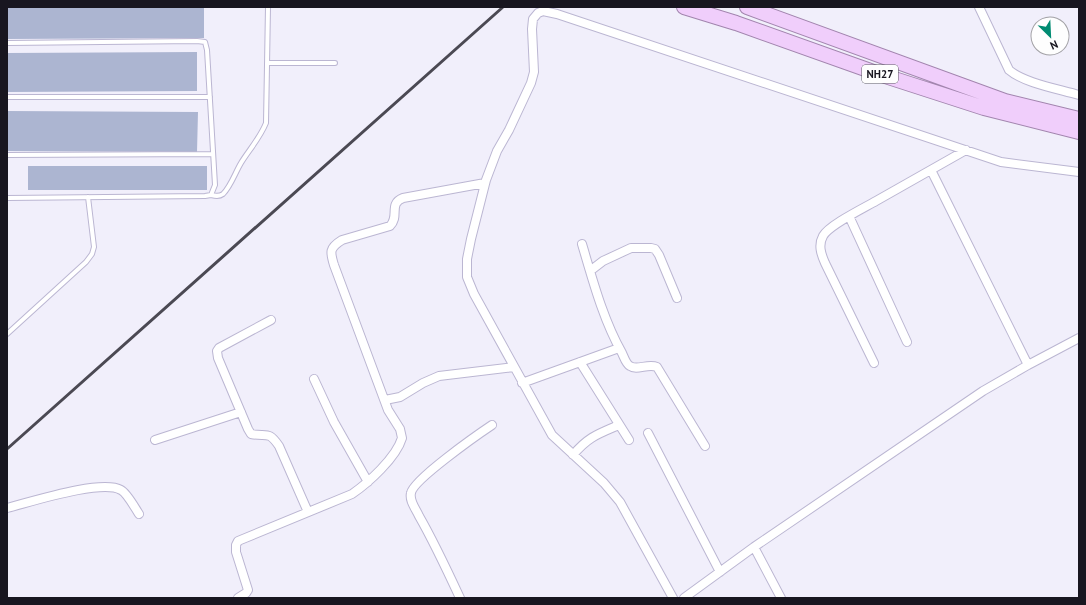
<svg xmlns="http://www.w3.org/2000/svg" width="1086" height="605" viewBox="0 0 1086 605" font-family="'PT Sans',sans-serif">
  <style>
    .building { fill: #acb5d1 }
    .lines { fill: none; stroke-linecap: round; stroke-linejoin: round }
    .service-casing { stroke: #bbb6d2; stroke-width: 6 }
    .minor-casing { stroke: #bbb6d2; stroke-width: 10 }
    .trunk-casing { stroke: #a285ae; stroke-width: 16 }
    .service { stroke: #fff; stroke-width: 4 }
    .minor { stroke: #fff; stroke-width: 8 }
    .trunk { stroke: #f0cefb; stroke-width: 14 }
    .rail { stroke: #4b4953; stroke-width: 3 }
    .labels { text-anchor: middle; stroke-width: 3.5; stroke-linejoin: round; paint-order: stroke }
    .shield { fill: #fefefe; stroke: #5d5c63; stroke-width: 1 }
    .shield-label { font-size: 11px; font-weight: bold; fill: #181620 }
  </style>
  <rect width="100%" height="100%" fill="#f1effb"/>
  <path class="building" d="M7,8H204V38L7,39Z
    M197,52V91L7,92V53Z
    M7,111L198,112L197,152L7,151Z
    M28,166H207V190H28Z"/>
  <g class="lines">
    <defs>
      <path id="service" d="M7,43L197,41L205,42L207,50L215,185L211,195L205,196L7,198
        M267,63H335
        M7,97H210
        M7,155L213,154
        M211,195C215,196 219,197 223,194C231,186 235,173 241,163C249,150 260,138 266,123L268,7
        M7,334L86,262L92,254L94,247L88,197"/>
      <path id="minor" d="M979,7L1009,70C1024,83 1059,89 1079,95
        M931,170L1028,365
        M849,216L907,342
        M582,244C593,281 603,319 622,353C624,357 626,364 630,366C637,371 648,363 657,367L705,446
        M590,271L603,261L631,248H651L655,249L659,255L677,298
        M271,320L219,348L217,351L218,358L248,429L251,434C267,437 268,430 279,446L308,512
        M580,362L629,440
        M874,363L825,263C821,254 818,245 823,236C829,225 864,208 876,201C906,184 936,167 966,150
        M314,379L334,422L368,482
        M522,383L619,348
        M385,400L400,397L423,383L439,376L514,367
        M648,433L720,572
        M155,440L241,412
        M573,455C588,437 598,434 619,425
        M7,508C31,502 101,479 121,490C127,493 135,508 139,514
        M754,547L781,598
        M238,598L246,593L248,590L236,552V545L238,541L352,494C368,483 396,458 402,438L400,429L388,410L334,265C330,252 329,248 342,240L390,226C400,216 388,204 403,198L485,183
        M460,598C447,570 434,542 419,516C416,509 409,501 411,493C413,480 477,435 492,425
        M673,598L620,502L604,483L552,435L474,294L467,277V259L471,239L486,180L497,151L509,130L531,83L534,72L532,29L533,19L538,13L543,11L557,14L1001,162L1079,172
        M684,598L754,547L983,391L1028,365L1079,338"/>
      <path id="trunk" d="M684,7L736,23L882,75L984,108L1079,132
        M747,7L1005,101L1079,119"/>
    </defs>
    <use href="#service" class="service-casing"/>
    <use href="#minor" class="minor-casing"/>
    <use href="#trunk" class="trunk-casing"/>
    <use href="#service" class="service"/>
    <use href="#minor" class="minor"/>
    <use href="#trunk" class="trunk"/>
    <path class="rail" d="M7,449L503,7"/>
  </g>
  <g class="labels">
    <rect class="shield" x="862" y="65" width="36" height="18" rx="3"/>
    <g class="shield-label">
      <text x="880" y="78">NH27</text>
    </g>
  </g>
  <rect width="1086" height="605" fill="none" stroke="#181620" stroke-width="16"/>
  <g transform="translate(1050 36) rotate(156)"><circle r="19" fill="#fefefe" stroke="#a2a1a5"/>
  <path d="M0-3L7 15L0 10L-7 15Z" fill="#008b72"/>
  <text y="-6" font-size="11" font-weight="bold" text-anchor="middle" fill="#181620">N</text>
  </g>
</svg>
